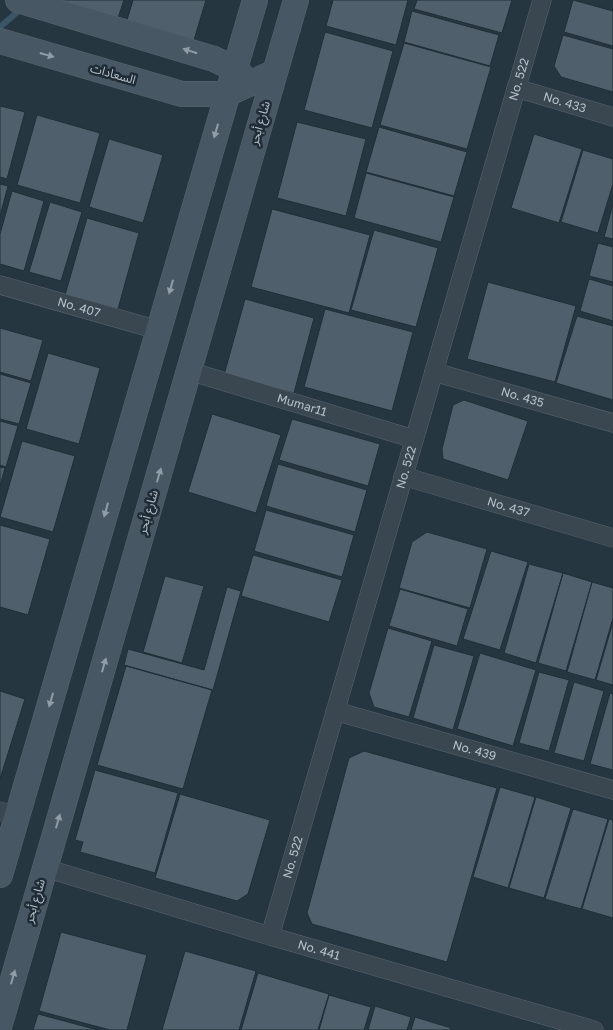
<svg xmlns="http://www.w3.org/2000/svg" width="613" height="1030" viewBox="0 0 613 1030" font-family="'Golos Text','Noto Sans Arabic',sans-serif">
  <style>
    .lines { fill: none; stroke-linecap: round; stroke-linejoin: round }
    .stream { stroke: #395568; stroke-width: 6 }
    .building { fill: #4f606c; stroke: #212e38 }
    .street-casing { stroke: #58656e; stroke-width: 19 }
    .secondary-casing { stroke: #58656e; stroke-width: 26 }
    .street { stroke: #3a4751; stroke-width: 18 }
    .secondary { stroke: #485764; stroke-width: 25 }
    .oneway { fill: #909da7 }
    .labels { text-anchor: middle; stroke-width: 5; stroke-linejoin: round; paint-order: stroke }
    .street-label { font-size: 12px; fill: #b7c2cb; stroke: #1f2c36 }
  </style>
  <rect width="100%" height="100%" fill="#263641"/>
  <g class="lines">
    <path class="stream" d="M0,27L22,8"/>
  </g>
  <path class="building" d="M53,0H124L118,18Z
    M133,0H206L194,40L127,20Z
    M333,0H408L396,45L326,26Z
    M417,0H512L502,33L414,9Z
    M573,0L613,11V46L564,32Z
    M412,11L499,35L490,66L404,42Z
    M325,32L393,51L372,128L304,110Z
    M563,35L613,49V92L561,77L554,66Z
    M404,43L491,67L467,149L380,125Z
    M0,106L25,112L7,179L0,177Z
    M37,115L100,133L80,203L17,185Z
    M297,122L366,139L346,216L277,198Z
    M379,127L467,152L454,196L366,172Z
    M534,134L582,149L559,223L511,208Z
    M109,139L163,155L143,223L89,207Z
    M583,150L613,159V184L598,233L561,222Z
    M366,173L454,197L441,242L354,218Z
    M0,184L8,186L0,216Z
    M12,191L44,201L24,271L0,264V234Z
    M50,202L82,212L61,281L29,272Z
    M613,204V239L604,237Z
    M272,209L370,235L349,313L251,287Z
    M87,218L139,233L118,309L65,295Z
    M374,230L438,248L416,327L351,310Z
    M598,243L613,247V282L589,276Z
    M589,279L613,286V321L580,311Z
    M488,282L576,306L555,382L467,359Z
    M245,299L314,318L294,393L224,375Z
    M325,309L413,332L392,411L304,387Z
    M577,316L613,326V400L556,383Z
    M0,328L43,340L31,381L0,372Z
    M48,353L100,368L79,444L26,429Z
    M0,374L31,383L19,424L0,419Z
    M464,400L528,421L508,480L443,459L442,449L453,405Z
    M212,414L281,435L256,513L188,492Z
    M292,419L380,444L368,486L279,460Z
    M0,421L18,426L6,467L0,465Z
    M22,441L75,456L53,532L0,517Z
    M278,464L367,490L355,532L266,506Z
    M0,467L5,468L0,486Z
    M266,510L354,535L342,577L254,551Z
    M0,525L50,539L28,615L0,607Z
    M427,532L487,549L470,608L399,588L412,542Z
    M491,551L528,562L500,650L463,639Z
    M253,555L342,580L329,622L241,596Z
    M529,564L563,573L536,663L504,653Z
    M563,573L592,582L566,671L538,663Z
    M165,576L204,586L182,663L143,652Z
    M592,582L613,588V618L595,680L567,672Z
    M227,587L241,591L213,690L124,665L128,649L204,670Z
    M400,589L468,609L457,646L389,626Z
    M613,622V685L596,680Z
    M388,628L432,641L409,717L374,707L369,693Z
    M434,645L474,656L453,730L413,718Z
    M480,653L536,670L513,746L457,729Z
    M126,666L212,690L183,789L97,765Z
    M539,672L569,680L549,751L519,743Z
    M574,682L604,691L584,761L554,753Z
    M0,691L25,699L0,779Z
    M610,693L613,694V770L590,764Z
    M364,751L497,788L447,962L312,924L307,913L349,758Z
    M95,770L178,793L155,873L80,852L83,842L75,840Z
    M500,787L535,797L508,888L473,877Z
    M180,794L270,820L248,894L237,901L155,878Z
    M536,797L571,808L544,898L509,888Z
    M573,809L608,819L581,909L545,899Z
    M609,819L613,820V918L582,909Z
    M61,932L147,955L127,1030H110L39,1011Z
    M185,951L256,971L239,1030H162Z
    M258,973L329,994L318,1030H241Z
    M329,995L371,1007L364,1030H319Z
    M375,1006L411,1017L407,1030H368Z
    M38,1014L98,1030H33Z
    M415,1017L451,1028L450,1030H411Z"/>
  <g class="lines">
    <defs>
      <g id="street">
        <path id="s1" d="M516,88L613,117"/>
        <path id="s2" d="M0,285L158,330"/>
        <path id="s3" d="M189,371L414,439"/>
        <path id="s4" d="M434,372L613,423"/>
        <path id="s5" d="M403,476L613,538"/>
        <path id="s6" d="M335,711L613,790"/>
        <path d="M0,811L17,816"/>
        <path id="s7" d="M45,868L270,936L594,1030"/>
        <path id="s8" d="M270,936L542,0"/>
      </g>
      <path id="secondary" d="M18,0L214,59L235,69L246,80
        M0,41L182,94H227L275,72
        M0,875L255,0
        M0,1024L296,0"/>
    </defs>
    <use href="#street" class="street-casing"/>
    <use href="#secondary" class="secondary-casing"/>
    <use href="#street" class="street"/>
    <use href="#secondary" class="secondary"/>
  </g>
  <defs><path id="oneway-solid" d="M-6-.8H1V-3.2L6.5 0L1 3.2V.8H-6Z" transform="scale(1.25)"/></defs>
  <g class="oneway">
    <use href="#oneway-solid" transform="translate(190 51) rotate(-163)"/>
    <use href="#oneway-solid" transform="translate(47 55) rotate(16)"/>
    <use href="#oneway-solid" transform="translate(216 131) rotate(106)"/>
    <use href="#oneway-solid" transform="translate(171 287) rotate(106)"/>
    <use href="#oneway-solid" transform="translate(159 475) rotate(-74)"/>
    <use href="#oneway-solid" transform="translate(106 510) rotate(106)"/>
    <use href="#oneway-solid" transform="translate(104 665) rotate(-74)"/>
    <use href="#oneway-solid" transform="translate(51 700) rotate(106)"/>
    <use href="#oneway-solid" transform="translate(58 821) rotate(-74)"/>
    <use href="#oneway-solid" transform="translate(13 977) rotate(-74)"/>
  </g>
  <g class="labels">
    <g class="street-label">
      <text transform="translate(113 74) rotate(16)" y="4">السعادات</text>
      <text dy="4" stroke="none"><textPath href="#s8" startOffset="892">No. 522</textPath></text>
      <text dy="4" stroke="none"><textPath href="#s1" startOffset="51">No. 433</textPath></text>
      <text transform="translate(260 123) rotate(-74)" y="4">شارع أبحر</text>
      <text dy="4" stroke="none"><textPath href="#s2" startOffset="82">No. 407</textPath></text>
      <text dy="4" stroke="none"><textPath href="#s4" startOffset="92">No. 435</textPath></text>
      <text dy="4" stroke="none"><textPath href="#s3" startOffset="118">Mumar11</textPath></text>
      <text dy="4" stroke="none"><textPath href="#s8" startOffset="488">No. 522</textPath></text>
      <text dy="4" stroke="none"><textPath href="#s5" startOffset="110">No. 437</textPath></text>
      <text transform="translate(148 512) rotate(-74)" y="4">شارع أبحر</text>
      <text dy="4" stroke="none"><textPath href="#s6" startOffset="145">No. 439</textPath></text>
      <text dy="4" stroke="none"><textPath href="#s8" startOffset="82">No. 522</textPath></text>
      <text transform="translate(35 901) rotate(-74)" y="4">شارع أبحر</text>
      <text dy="4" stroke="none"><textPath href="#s7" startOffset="286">No. 441</textPath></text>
    </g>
  </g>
</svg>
